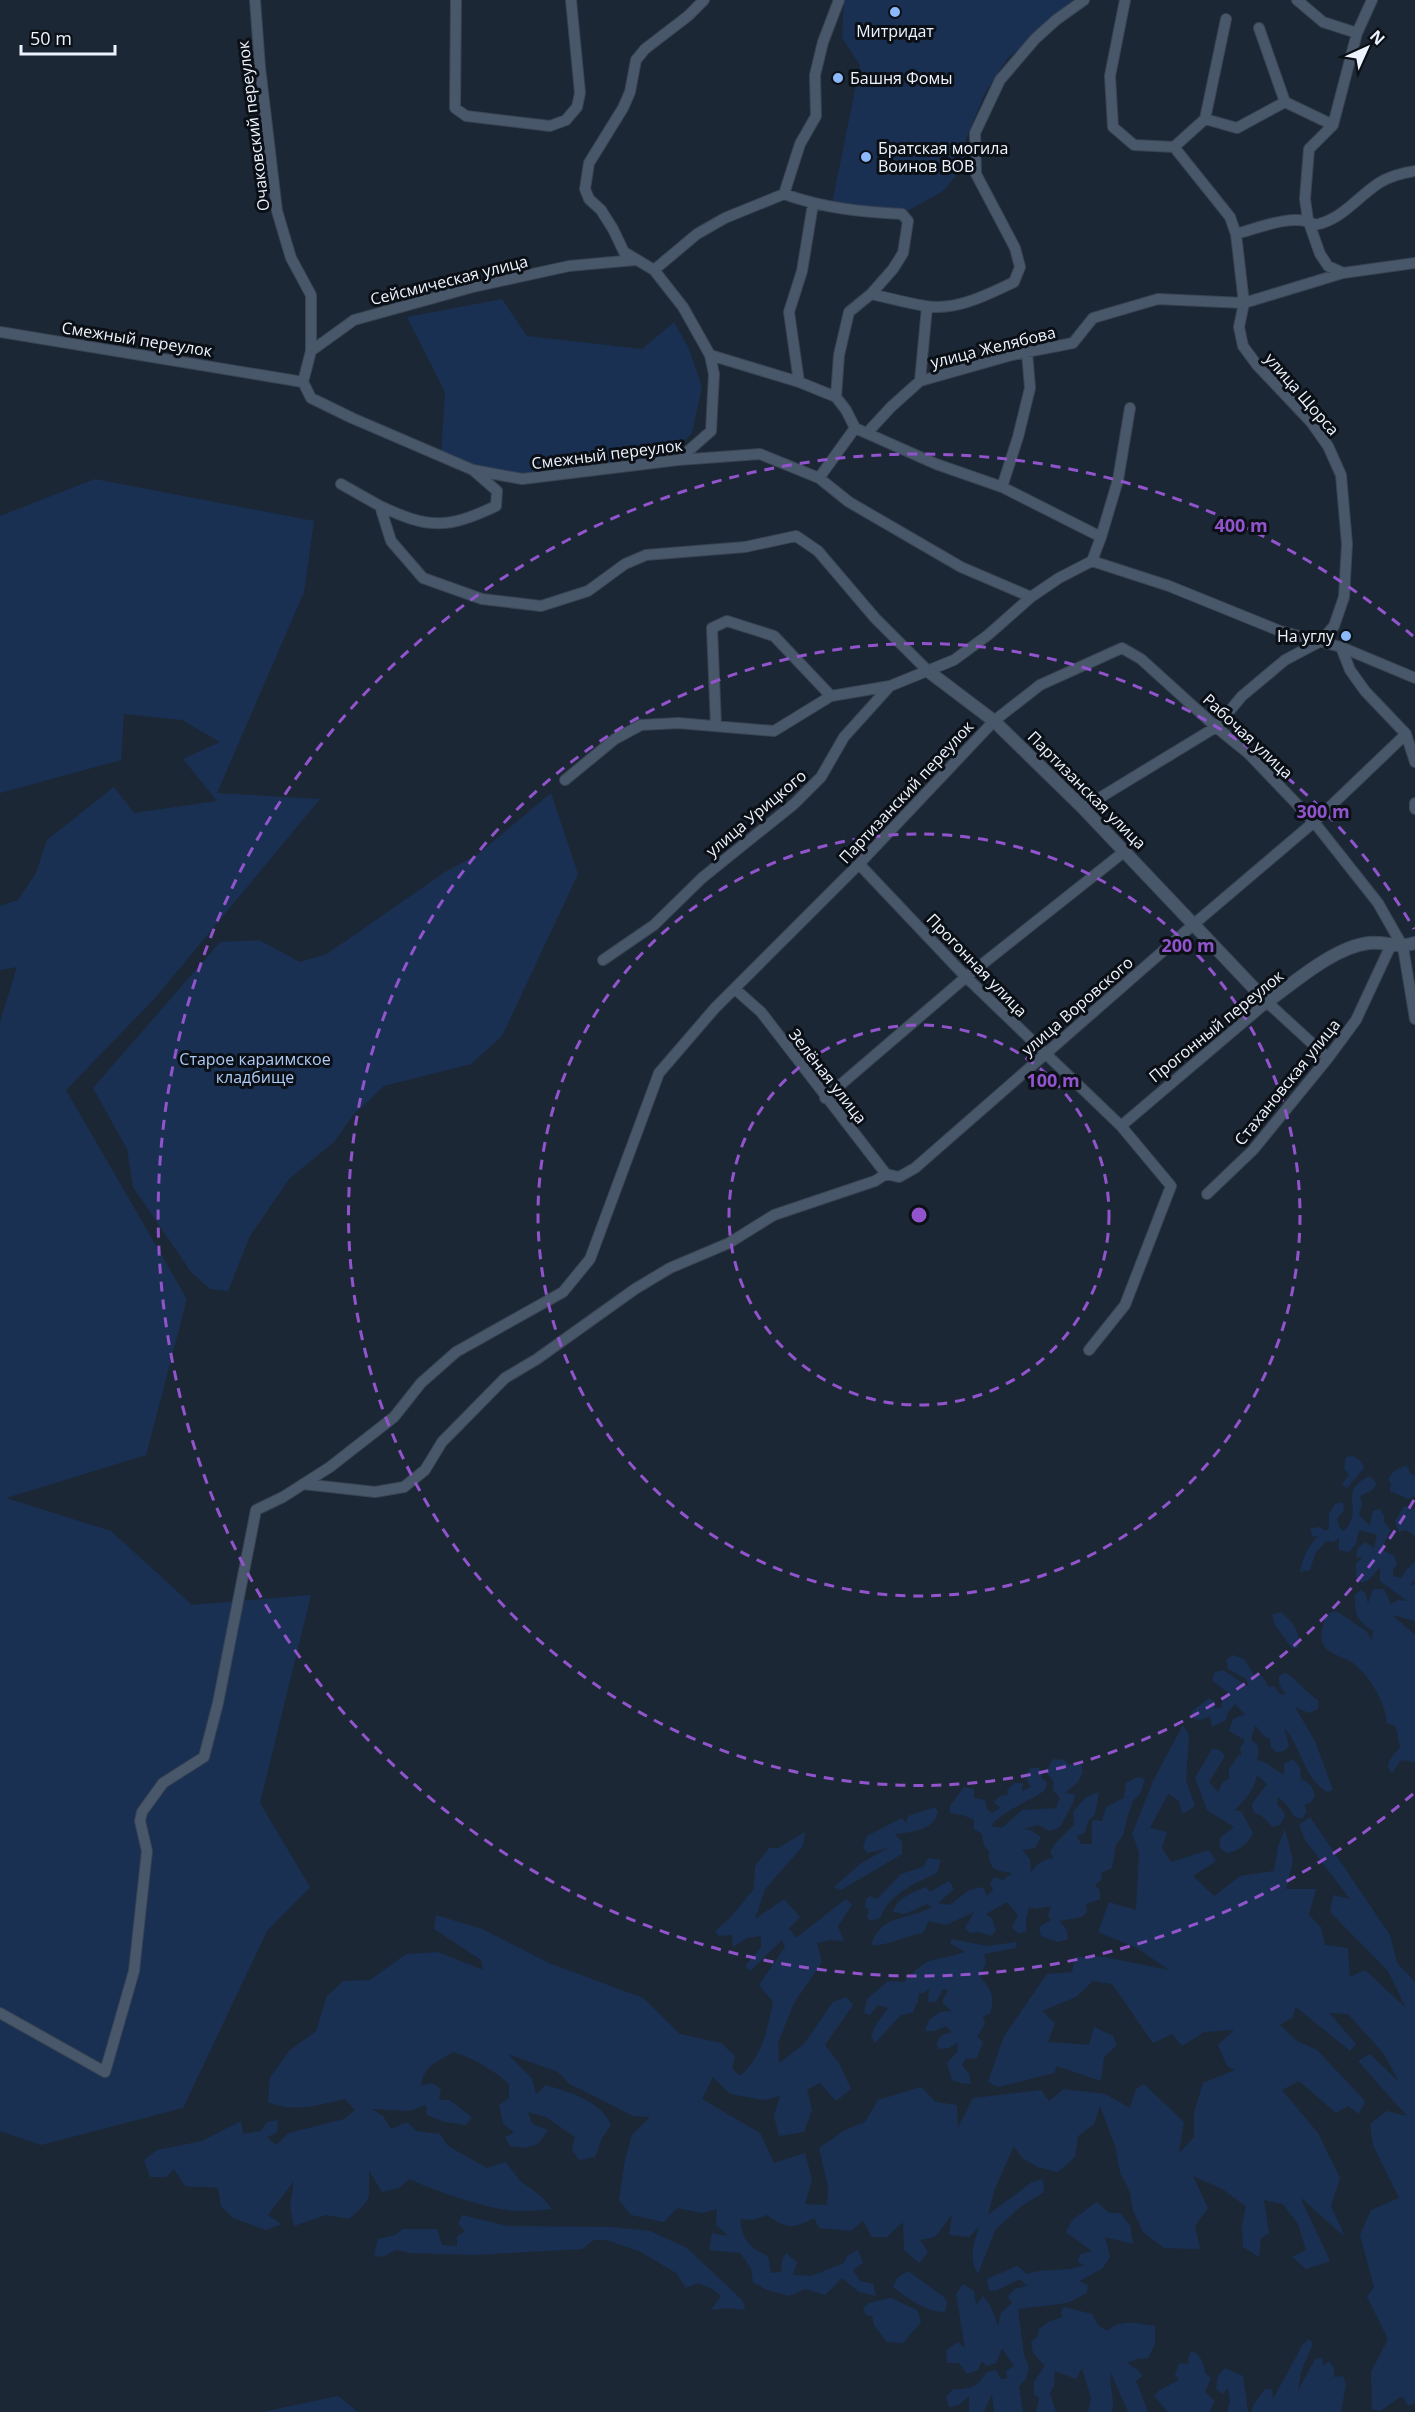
<svg xmlns="http://www.w3.org/2000/svg" width="1415" height="2412" viewBox="0 0 1415 2412" font-family="'Open Sans',sans-serif">
  <style>
    .green { fill: #193053 }
    .lines { fill: none; stroke-linecap: round; stroke-linejoin: round }
    .minor-casing { stroke: #394452; stroke-width: 12 }
    .tertiary-casing { stroke: #394452; stroke-width: 14 }
    .minor { stroke: #49576b; stroke-width: 10 }
    .tertiary { stroke: #49576b; stroke-width: 12 }
    .ring { fill: none; stroke: #9254cc; stroke-width: 3; stroke-dasharray: 10 8 }
    .poi-dot { fill: #8cb9fc; stroke: #0b0f16; stroke-width: 2 }
    .labels { text-anchor: middle; stroke-width: 6; stroke-linejoin: round; paint-order: stroke }
    .poi-label { font-size: 16px; fill: #edf4fe; stroke: #0b0f16; text-anchor: start }
    .street-label { font-size: 16px; fill: #edf4fe; stroke: #0b0f16 }
    .park-label { font-size: 16px; fill: #aecaf5; stroke: #0b0f16 }
    .centre { fill: #9254cc; stroke: #0b0f16; stroke-width: 3 }
    .ring-label { font-size: 18px; text-anchor: middle; font-weight: bold; fill: #9254cc; stroke: #0b0f16; stroke-width: 6; stroke-linejoin: round; paint-order: stroke }
  </style>
  <rect width="100%" height="100%" fill="#1c2736"/>
  <path class="green" d="M844,0H1073L1043,30L1008,58L985,93L965,141L966,164L943,191L902,214L832,204L860,65L842,38Z
    M502,299L527,336L642,349L674,322L689,349L702,387L692,433L669,457L516,475L441,456L445,392L407,317Z
    M95,479L314,521L304,592L217,793L320,799L155,998L66,1090L187,1299L146,1455L6,1498L111,1531L192,1605L311,1595L260,1803L310,1887L267,1931L183,2108L41,2145L0,2131V1022L17,967L0,970V906L18,900L36,873L47,840L114,787L134,813L217,801L183,759L220,742L182,720L124,714L121,760L0,793V516Z
    M551,793L578,874L502,1036L471,1064L384,1086L353,1115L334,1142L289,1179L250,1236L228,1291L210,1289L191,1272L133,1187L127,1149L93,1088L220,942L259,940L300,962L327,954L445,872L477,855Z
    M1353,1456L1361,1461L1364,1468L1347,1488L1342,1484L1349,1475L1344,1469L1346,1457Z
    M1406,1465L1411,1474L1415,1475V1498L1414,1496L1408,1499L1390,1491L1391,1483L1388,1480L1393,1472Z
    M1370,1476L1377,1484L1371,1491L1360,1496L1362,1504L1359,1515L1370,1526L1373,1511L1380,1509L1384,1516V1522L1391,1530L1381,1549L1394,1556L1397,1564L1393,1570V1576L1402,1578L1405,1571L1415,1562V1580L1409,1586L1415,1584V1621L1392,1615L1415,1635V1762L1401,1760L1392,1773L1388,1767L1389,1761L1400,1747L1396,1727L1387,1723C1386,1704 1369,1675 1353,1663C1343,1656 1326,1654 1322,1642C1320,1634 1324,1622 1326,1614L1336,1611L1366,1631L1372,1640L1373,1631C1356,1620 1355,1615 1355,1595L1361,1590L1366,1594L1368,1604L1373,1589H1384L1391,1604L1398,1600L1407,1601L1380,1581V1567L1369,1580L1362,1583L1356,1577V1563L1362,1558L1356,1557L1358,1548L1365,1542L1374,1548L1377,1535L1359,1530L1356,1544L1349,1552L1339,1550V1538L1333,1542L1326,1541L1315,1554L1310,1570L1300,1572C1303,1557 1307,1547 1319,1536L1313,1537L1310,1529L1319,1527L1326,1531L1329,1529V1514L1335,1504L1343,1502L1344,1510L1337,1519L1339,1527L1344,1531C1366,1508 1335,1492 1370,1476Z
    M1404,1506L1415,1509V1536L1406,1530L1399,1532L1395,1521Z
    M1281,1612C1293,1623 1301,1631 1298,1648H1292L1275,1625L1272,1615Z
    M1233,1655L1244,1659L1254,1675L1262,1676L1269,1687L1274,1686L1280,1694L1286,1695L1279,1684V1676L1285,1673C1295,1677 1305,1692 1318,1700V1709L1309,1713L1295,1707L1315,1741L1333,1790L1327,1792C1303,1777 1302,1748 1284,1727L1289,1746L1284,1751L1276,1752L1271,1747L1270,1739L1264,1736L1255,1725L1251,1740L1257,1744L1259,1753L1257,1760L1264,1762L1284,1775V1764L1293,1759L1300,1768L1301,1780C1310,1782 1313,1787 1315,1796L1311,1802L1304,1805L1307,1811L1302,1819L1294,1816L1286,1804L1278,1797L1277,1805L1282,1809L1285,1816L1280,1825L1273,1827L1262,1816L1253,1812L1252,1804L1267,1784L1257,1775C1254,1790 1246,1799 1235,1810L1242,1812L1253,1833C1247,1845 1240,1850 1227,1853L1220,1848V1838L1234,1827L1207,1810L1195,1778L1212,1749L1220,1750L1225,1756L1209,1782L1218,1792L1223,1782L1229,1779V1769L1238,1756L1242,1755L1240,1749L1245,1740L1229,1731L1233,1719L1245,1714L1235,1704L1228,1712L1226,1720L1212,1727L1210,1716L1200,1720L1194,1719L1191,1712L1209,1698L1215,1702V1709L1222,1707V1701L1228,1693L1212,1680L1215,1672L1223,1670L1249,1687L1246,1679L1228,1669L1226,1660Z
    M1183,1725L1189,1735L1186,1780L1195,1806L1183,1814L1178,1800L1168,1794L1150,1828L1167,1832L1162,1848L1171,1862L1209,1850L1216,1861L1193,1876L1214,1896L1240,1876L1274,1871L1278,1846L1285,1829L1293,1861L1286,1889H1316L1309,1915L1321,1927L1325,1945L1348,1948L1350,1977L1365,1970L1406,2008L1388,1971L1330,1912L1333,1895L1350,1899L1305,1840L1299,1825L1310,1817L1390,1935L1397,1963L1415,1982V2403L1408,2406L1402,2396L1380,2411L1372,2409L1371,2372L1388,2339L1367,2297L1374,2287L1360,2235L1371,2210L1399,2198L1373,2145L1370,2124L1387,2111L1407,2116L1358,2061L1370,2054L1399,2082L1384,2054L1348,2014L1329,2013L1356,2044L1350,2051L1296,2007L1292,2018L1280,2025L1297,2041L1317,2050L1365,2101L1359,2114L1348,2106L1336,2113L1299,2081L1282,2090L1318,2133L1340,2178L1331,2206L1345,2237L1300,2197L1330,2261L1306,2269L1292,2257L1306,2250L1298,2224L1283,2204L1264,2200L1269,2233L1261,2238L1259,2257L1243,2247L1242,2225L1246,2206L1222,2189L1193,2176L1208,2208L1195,2226L1200,2249L1164,2248L1143,2232L1133,2210L1130,2192L1120,2172L1115,2146L1100,2106L1094,2124L1078,2136L1075,2157L1058,2172L1038,2167L1022,2158L1014,2146L994,2191L988,2215L1032,2182L1043,2179L1044,2192L1020,2207L995,2230L978,2274C968,2259 974,2244 979,2227L969,2237L949,2235L952,2215L935,2237L920,2240L928,2252L919,2263L904,2250L903,2222L887,2237H872L863,2221L851,2231L819,2228L814,2218C793,2229 786,2229 767,2215L753,2220L740,2219C743,2240 748,2247 768,2256L771,2273L781,2272L782,2260L786,2253L797,2262L793,2275L811,2276L844,2263L847,2256L858,2250L863,2263L853,2270L860,2281L873,2284L876,2296L859,2292L842,2278L825,2295L805,2289L789,2296L767,2290L753,2282L751,2268L740,2253L709,2250L712,2233L728,2236L716,2225L717,2209L702,2213L677,2208L664,2222L631,2215L619,2200L625,2160L632,2135L650,2117L633,2116L570,2084L558,2072L508,2054L532,2079L536,2094L546,2085C570,2093 600,2100 611,2125L602,2138L595,2157L579,2160L572,2150L575,2137L546,2117L528,2112L532,2124L548,2130L538,2144L524,2148L510,2146L505,2137L514,2133L503,2123L499,2105L509,2098V2084C492,2069 475,2059 453,2052C436,2063 424,2065 421,2086L432,2083L441,2089L439,2100H449L472,2117L466,2125L445,2122L427,2115L426,2105L409,2111L372,2109L383,2116L391,2129L407,2122L416,2131L440,2134L448,2146L487,2168L506,2162L520,2181L541,2196L552,2209C542,2210 532,2211 523,2211C493,2212 436,2191 409,2179L399,2188L382,2192L369,2171C369,2199 373,2199 349,2219L326,2215L294,2226L290,2207L294,2181L268,2215L281,2224L266,2230L233,2218L221,2206L218,2188C206,2186 196,2188 185,2186L174,2169L166,2177H150L144,2160L157,2150L202,2141L241,2121L243,2134L261,2131L267,2122L278,2120L277,2133L267,2137L276,2145L289,2133L344,2119L355,2110L345,2099C319,2105 293,2113 268,2102L270,2078L289,2051L316,2031L327,1996L343,1981L370,1980L406,1954L438,1952L483,1970L481,1960L434,1929L436,1915L482,1929L549,1963L643,1998L680,2034L721,2043L735,2056L732,2068L740,2076C763,2056 767,2030 773,2002L759,1985L785,1947L782,1940L750,1971L745,1966L761,1947V1936L747,1938L733,1947L732,1935L719,1936L715,1931L730,1918L754,1889L755,1866L769,1848H778L805,1832L803,1846L765,1889L755,1919L784,1899L800,1917L789,1928L796,1938L846,1899L852,1905L838,1926L844,1941L829,1940L817,1943L822,1962L794,2003L778,2043L779,2063L804,2044L833,2002L846,1997L853,2005L825,2045L839,2063L851,2089L836,2101L820,2083L807,2090L812,2110L804,2132L779,2136L774,2116L780,2096L764,2100L730,2094L713,2077L702,2099L760,2133L774,2163L805,2153L812,2179L805,2204L827,2205L828,2187L819,2148L845,2130L865,2122L878,2100L921,2087L936,2102L957,2105L958,2128L973,2098L1041,2090L1049,2101L1064,2089L1105,2094L1130,2108L1136,2089L1144,2084L1184,2122L1179,2153L1194,2137V2112L1203,2083L1235,2070L1227,2066L1218,2045L1234,2030L1204,2032L1182,2046L1172,2034L1153,2043L1112,1984L1093,1981L1076,1997L1042,2011L1055,2023L1048,2042L1089,2045L1094,2027L1113,2036L1117,2045L1104,2057L1101,2081L1057,2066L1054,2073L998,2087L988,2082L1004,2036L1047,1974L1072,1972L1075,1957H1104L1169,1970L1137,1948L1098,1932L1109,1902L1136,1910L1139,1852L1132,1834L1154,1779Z
    M1053,1759L1064,1760L1069,1765L1081,1763L1083,1772L1078,1782L1065,1793L1075,1794L1073,1803L1060,1827L1050,1831L1038,1825L1023,1829L1030,1830L1041,1837L1035,1848L1022,1850L1030,1859L1031,1873C1037,1863 1042,1860 1054,1858L1050,1852L1054,1845L1074,1825L1073,1812L1085,1798L1099,1792L1095,1814L1088,1821L1085,1833L1077,1836L1081,1844H1092V1820L1102,1821L1106,1807L1124,1798L1126,1783L1137,1777L1145,1779L1140,1794L1133,1801L1128,1815L1123,1835L1116,1845L1112,1868L1101,1873L1102,1879L1095,1885L1100,1890V1899L1086,1904L1087,1912L1082,1917L1059,1921L1067,1930L1068,1939L1058,1942L1041,1936L1039,1927L1051,1920L1048,1915L1051,1906L1036,1909L1029,1907L1026,1919V1931L1018,1934L1012,1927L1018,1915L1007,1902L986,1914L992,1919L996,1930L992,1936L979,1932L970,1933L965,1928L974,1912L946,1925L929,1921L923,1933C906,1935 887,1947 871,1945C882,1913 908,1921 932,1907L927,1904L905,1914L893,1912C898,1897 912,1893 926,1887L930,1892L949,1881L954,1889L938,1903L950,1905L969,1890L983,1887L987,1896L993,1890L990,1883L994,1877L1003,1880L1012,1873C997,1871 988,1870 989,1851L984,1846L982,1834L974,1829V1820L963,1815L950,1813V1806L964,1787L974,1789V1798L985,1800L987,1809L992,1813L1000,1808L994,1802L1000,1796L1008,1795L1007,1790L1014,1783H1023L1022,1791L1031,1787C1026,1781 1026,1776 1030,1768H1039L1042,1773L1041,1778L1047,1782L1045,1790C1029,1802 1001,1811 991,1826L1002,1828L1022,1810L1056,1808L1060,1798L1053,1790L1054,1782L1046,1772Z
    M935,1807L938,1812C934,1831 910,1832 895,1834L902,1842V1854L841,1890L834,1887L860,1864L888,1848L867,1853L863,1847L867,1836L902,1818L906,1823L908,1816Z
    M928,1858L941,1860L937,1873C915,1883 889,1894 880,1918L871,1921L867,1917L869,1909L865,1908L866,1899L870,1896L877,1899L901,1874L923,1867Z
    M951,1939L987,1946L1017,1942L1016,1948L984,1954L986,1963L980,1977C992,1989 995,1998 990,2014L983,2016L985,2024L977,2037L983,2042L977,2058L965,2059L962,2065L969,2074L971,2084L961,2083L952,2080L947,2063L957,2052L958,2043L949,2048L939,2049L936,2043L942,2035L952,2032L946,2026L934,2031H925L929,2020L940,2012L952,2011L943,2004V1999L948,1991L943,1989L936,2002H928L929,1989L923,1993H919L918,2002L912,2013L901,2015L875,2043L871,2036L875,2026L888,2008L878,2005L870,2015L864,2013L867,1999L888,1981L904,1982C930,1953 933,1963 965,1952L951,1944Z
    M1097,2202L1109,2213H1120L1130,2225L1133,2244L1105,2237L1110,2257L1102,2269L1079,2281L1088,2285L1087,2293L1067,2303L1018,2309L1024,2355L1029,2368L1026,2378L1019,2387L1023,2412H994L992,2394L984,2412H969V2396L959,2405L949,2407L946,2397L953,2389C969,2390 979,2387 986,2372L996,2370L1001,2379H1007L1006,2371L1014,2366L1002,2348L996,2363L987,2366L982,2361L978,2370L967,2374L959,2363H947L946,2350L958,2342L965,2348L956,2294L963,2284L974,2291L976,2305L983,2296L990,2305L998,2326L1001,2313L1012,2303L1008,2296L1015,2289L1027,2286L1020,2279L995,2291L989,2290L987,2279L1017,2266L1027,2274C1046,2267 1065,2273 1084,2265L1077,2261L1081,2254L1092,2251L1066,2232L1072,2220Z
    M462,2215L508,2226L611,2227L650,2231L687,2248L743,2301L745,2310L728,2308L711,2310L721,2296L714,2290L698,2283L686,2288L676,2273L641,2252L607,2240H594L582,2249L474,2255L411,2253L396,2250L382,2257L374,2255L378,2239L395,2235L403,2229H437L442,2245L457,2246V2237L465,2231L458,2224Z
    M908,2271L944,2297L947,2302L945,2312C928,2313 906,2297 893,2287L897,2278Z
    M891,2298L917,2310L921,2322L903,2343L887,2342L874,2325L872,2316L866,2315L863,2308L869,2303Z
    M1064,2307L1092,2314L1098,2325L1107,2331C1121,2318 1138,2324 1155,2326V2344L1148,2358L1136,2359L1127,2363L1138,2370L1142,2376L1136,2381L1148,2412H1128L1111,2373C1108,2387 1116,2398 1112,2412H1088L1091,2398L1082,2368L1076,2379L1055,2371L1054,2386L1050,2393L1056,2412H1036L1039,2398L1034,2395V2381L1045,2366L1033,2353L1031,2342L1038,2336L1039,2329L1048,2322L1062,2317L1061,2312Z
    M1309,2339L1313,2343L1301,2372L1298,2391L1315,2359L1322,2358L1323,2366L1329,2361L1334,2368V2377L1343,2376L1346,2384L1341,2412H1251L1254,2404L1265,2389H1272L1273,2399L1303,2344Z
    M1191,2351C1202,2355 1203,2363 1205,2373L1211,2378L1205,2392L1215,2401L1209,2412H1168L1154,2396L1160,2390L1179,2380L1175,2375L1179,2363L1189,2364L1188,2359Z
    M1225,2368L1243,2376L1248,2412H1227L1230,2402L1228,2388L1223,2394L1216,2389L1218,2376Z
    M338,2396L358,2412H262Z"/>
  <g class="lines">
    <defs>
      <path id="minor" d="M255,0L260,67L277,211L291,258L311,295V351
        M456,0L455,108L466,116L550,126L566,120L577,107L580,93L571,0
        M1125,0L1110,76L1113,127L1134,145L1174,147L1230,217L1236,234C1259,228 1295,212 1315,225C1343,219 1356,198 1379,183C1390,176 1402,173 1415,171
        M1297,0L1323,22L1357,33
        M1259,28L1285,102L1333,125
        M1205,119L1237,128L1285,102
        M1174,147L1205,119L1226,19
        M784,194L800,144L816,116L815,75L823,42L839,0
        M654,270L697,234L725,218L784,194C823,208 861,212 902,214L908,221L903,253L893,269L871,294
        M1343,273L1328,266L1320,254L1308,220L1305,199L1309,149L1333,125L1357,33L1372,0
        M0,332L303,382L311,398L352,418L473,470L522,479L678,460L760,454L819,478L849,502L961,567L1031,597
        M710,355L799,382L836,397L846,410L855,428L936,464L1002,487L1101,537L1092,561
        M920,381L927,307
        M303,382L311,351L354,320L473,287L569,266L635,260
        M799,382L789,312L802,271L813,204
        M836,397L839,355L849,312L871,294C889,298 907,303 925,306C956,311 987,295 1014,282L1020,267L1015,248L976,174L975,133L1000,80L1035,39L1056,20L1084,0
        M867,433L891,407L920,381L1012,355L1073,343L1093,318L1158,299L1244,303L1343,273L1415,263
        M678,460L711,431L714,374L710,355L683,307L654,270L624,252L613,229L601,210L589,199L585,189L589,163L623,108L630,92L636,60L645,49L688,16L704,0
        M819,478L855,428
        M341,484L380,506L391,541L423,578L482,599L541,606L588,591L625,564L646,555L745,547L796,536L818,551L875,618L928,671
        M1002,487L1018,437L1030,388L1027,352
        M380,506C429,529 447,529 496,506L497,491L473,470
        M1101,537L1118,480L1130,408
        M1092,561L1169,586L1280,631L1341,647L1415,678
        M1341,647L1350,670L1365,691L1406,734L1415,762
        M716,726L712,628L727,621L774,636L831,696
        M565,780L615,739L641,725L678,723L774,731L831,696L890,686
        M1415,803V809
        M1083,808L1216,727L1242,696L1285,660L1321,641L1334,626L1344,597L1347,544L1341,475L1328,446L1311,422L1257,365L1243,346L1239,327L1244,303L1236,234
        M859,864L966,977L1121,1126L1171,1186L1125,1305L1089,1350
        M603,960L654,925L702,878L794,804L821,777L844,737L890,686L954,660L988,635L1031,597L1059,578L1092,561
        M735,989L761,1012L886,1174L899,1177L915,1168L1194,924L1314,822L1406,734
        M825,1098L966,977L1125,851
        M1121,1126L1267,1002L1328,1058
        M1207,1194L1253,1150L1328,1058L1356,1020L1391,945
        M303,1484L375,1492L404,1487L425,1470L442,1442L505,1378L537,1359L635,1289L670,1268L729,1243L774,1215L875,1181L886,1174
        M0,2013L105,2072L134,1971L147,1851L140,1821L142,1812L163,1783L204,1757L218,1703L256,1510L283,1497L330,1467L394,1417L421,1383L456,1352L563,1292L590,1259L659,1073L715,1008L859,864L994,721L1040,685L1122,648L1141,659L1216,727L1248,753L1314,822L1378,903L1403,947L1415,1019"/>
      <path id="tertiary" d="M928,671L994,721L1083,808L1267,1002C1295,982 1334,947 1369,943C1386,941 1397,949 1415,943"/>
    </defs>
    <use href="#minor" class="minor-casing"/>
    <use href="#tertiary" class="tertiary-casing"/>
    <use href="#minor" class="minor"/>
    <use href="#tertiary" class="tertiary"/>
  </g>
  <g class="ring">
    <circle cx="919" cy="1215" r="190"/>
    <circle cx="919" cy="1215" r="381"/>
    <path d="M1414 1500A571 571 0 1 1 1414 929"/>
    <path d="M1413 1794A761 761 0 1 1 1413 636"/>
  </g>
  <g class="poi-dot">
    <circle cx="895" cy="12" r="6"/>
    <circle cx="838" cy="78" r="6"/>
    <circle cx="866" cy="157" r="6"/>
    <circle cx="1346" cy="636" r="6"/>
  </g>
  <g class="labels">
    <g class="poi-label">
      <text x="895" y="37" text-anchor="middle">Митридат</text>
      <text x="850" y="84">Башня Фомы</text>
      <text x="878" y="154">Братская могила<tspan x="878" dy="18">Воинов ВОВ</tspan></text>
      <text x="1334" y="642" text-anchor="end">На углу</text>
    </g>
    <g class="street-label">
      <text transform="translate(253 126) rotate(-97)" y="6">Очаковский переулок</text>
      <text transform="translate(449 280) rotate(-14)" y="6">Сейсмическая улица</text>
      <text transform="translate(137 339) rotate(9)" y="6">Смежный переулок</text>
      <text transform="translate(993 347) rotate(-14)" y="6">улица Желябова</text>
      <text transform="translate(1302 394) rotate(49)" y="6">улица Щорса</text>
      <text transform="translate(607 454) rotate(-7)" y="6">Смежный переулок</text>
      <text transform="translate(1248 736) rotate(43)" y="6">Рабочая улица</text>
      <text transform="translate(1087 790) rotate(45)" y="6">Партизанская улица</text>
      <text transform="translate(906 792) rotate(-47)" y="6">Партизанский переулок</text>
      <text transform="translate(756 813) rotate(-40)" y="6">улица Урицкого</text>
      <text transform="translate(977 965) rotate(46)" y="6">Прогонная улица</text>
      <text transform="translate(1077 1006) rotate(-41)" y="6">улица Воровского</text>
      <text transform="translate(1216 1026) rotate(-39)" y="6">Прогонный переулок</text>
      <text transform="translate(828 1076) rotate(52)" y="6">Зелёная улица</text>
      <text transform="translate(1287 1082) rotate(-51)" y="6">Стахановская улица</text>
    </g>
    <g class="park-label">
      <text x="255" y="1065">Старое караимское<tspan x="255" dy="18">кладбище</tspan></text>
    </g>
  </g>
  <circle cx="919" cy="1215" r="9" class="centre"/>
  <g class="ring-label">
    <text x="1241" y="532">400 m</text>
    <text x="1323" y="818">300 m</text>
    <text x="1188" y="952">200 m</text>
    <text x="1053" y="1087">100 m</text>
  </g>
  <g transform="translate(1367 48) rotate(45)" stroke="#0b0f16" stroke-width="4.5" paint-order="stroke">
  <path d="M0-4.5L10 22L0 15L-10 22Z" fill="#edf4fe"/>
  <text y="-9" font-size="16" font-weight="bold" text-anchor="middle" fill="#edf4fe">N</text>
  </g>
  <path d="M21 45v9h94v-9" fill="none" stroke="#edf4fe" stroke-width="3"/>
  <text x="30" y="45" font-size="18" fill="#edf4fe" stroke="#0b0f16" stroke-width="4.5" paint-order="stroke">50 m</text>
</svg>
